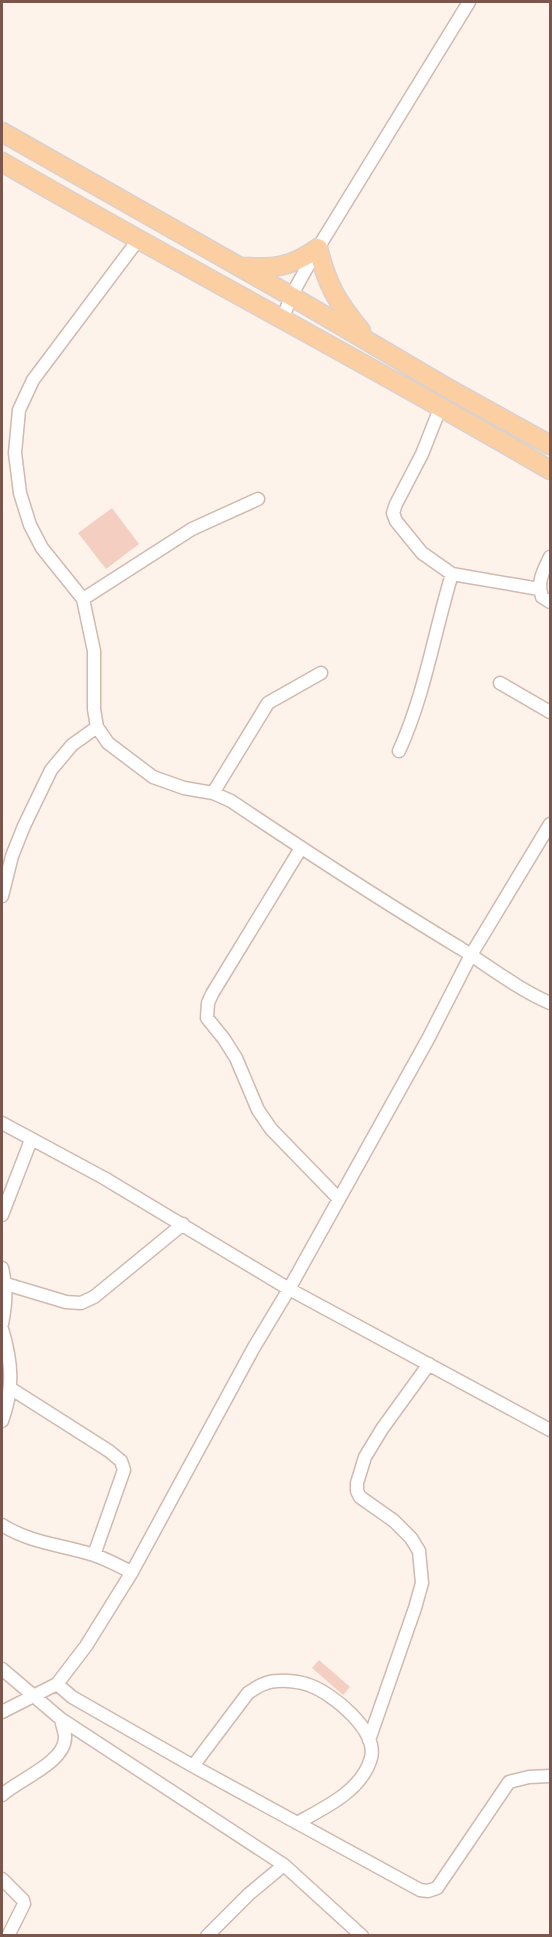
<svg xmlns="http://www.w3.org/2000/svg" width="552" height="1937" viewBox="0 0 552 1937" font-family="'Source Sans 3',sans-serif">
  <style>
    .building { fill: #f4cfc1 }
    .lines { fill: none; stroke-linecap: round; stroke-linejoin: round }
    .street-casing { stroke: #d1b9af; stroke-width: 15 }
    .primary-casing { stroke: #dad0cd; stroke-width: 21 }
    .street { stroke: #fff; stroke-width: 12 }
    .primary { stroke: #fccfa3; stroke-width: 18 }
  </style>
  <rect width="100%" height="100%" fill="#fdf3eb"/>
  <path class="building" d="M112,508L139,544L106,569L78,533Z
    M319,1660L350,1687L343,1695L312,1668Z"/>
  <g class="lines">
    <defs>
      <path id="street" d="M138,240L33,380L19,410L15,453L20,493L30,525L42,548L83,599L94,651V709L97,727L108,743L153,777L184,788L213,793L231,801C307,852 382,901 460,948C490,967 518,989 550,1003
        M283,318L291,296L318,248L469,2
        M441,406L422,454L396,504L393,513L396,521L422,553L452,574L539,589
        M550,557C543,572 537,581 542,597L550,602
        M83,599L192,529L258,499
        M500,683L550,712
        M399,751C425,694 434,633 452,574
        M213,793L268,703L321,673
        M301,848L212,994L208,1003L207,1018L224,1039L236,1058L258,1110L271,1129L339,1199
        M2,896L12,856L24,826L51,770L72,745L97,727
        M2,1123L104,1178L289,1289L550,1430
        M2,1215L31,1140
        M2,1268C7,1288 6,1303 2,1324
        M6,1284L66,1302L81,1303L94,1297L183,1224
        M2,1329C12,1362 14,1388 2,1421
        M10,1388L109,1451L121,1461L124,1470L94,1555
        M2,1525C30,1543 63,1545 94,1555C107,1559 120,1567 132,1572
        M2,1669L61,1719L284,1865L362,1936
        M57,1684L72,1697L193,1766L420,1890L428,1891L437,1888L509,1782L529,1777L550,1776
        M2,1712L57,1684L86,1646L132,1572L253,1349L289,1289L428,1039L471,955L550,824
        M369,1740L415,1608L422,1583L419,1551L411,1538L394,1521L360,1497L357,1491V1483L365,1457L382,1429L429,1364
        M193,1766L248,1693C257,1687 266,1681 278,1681C286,1680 301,1682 309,1685C332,1693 378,1730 371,1758C362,1791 324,1808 297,1823
        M2,1795C18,1780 66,1762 65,1737C65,1732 62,1725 61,1719
        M2,1879L23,1900L24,1904L8,1936
        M207,1936L249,1894L284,1865"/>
      <path id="primary" d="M2,132L291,296L449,389L550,445
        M2,162C183,267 369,364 550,470
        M242,267C275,269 291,267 318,248C327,285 337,302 361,331"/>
    </defs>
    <use href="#street" class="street-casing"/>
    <use href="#primary" class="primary-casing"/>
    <use href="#street" class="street"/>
    <use href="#primary" class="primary"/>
  </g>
  <rect width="552" height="1937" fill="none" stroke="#7a564c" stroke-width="6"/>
</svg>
